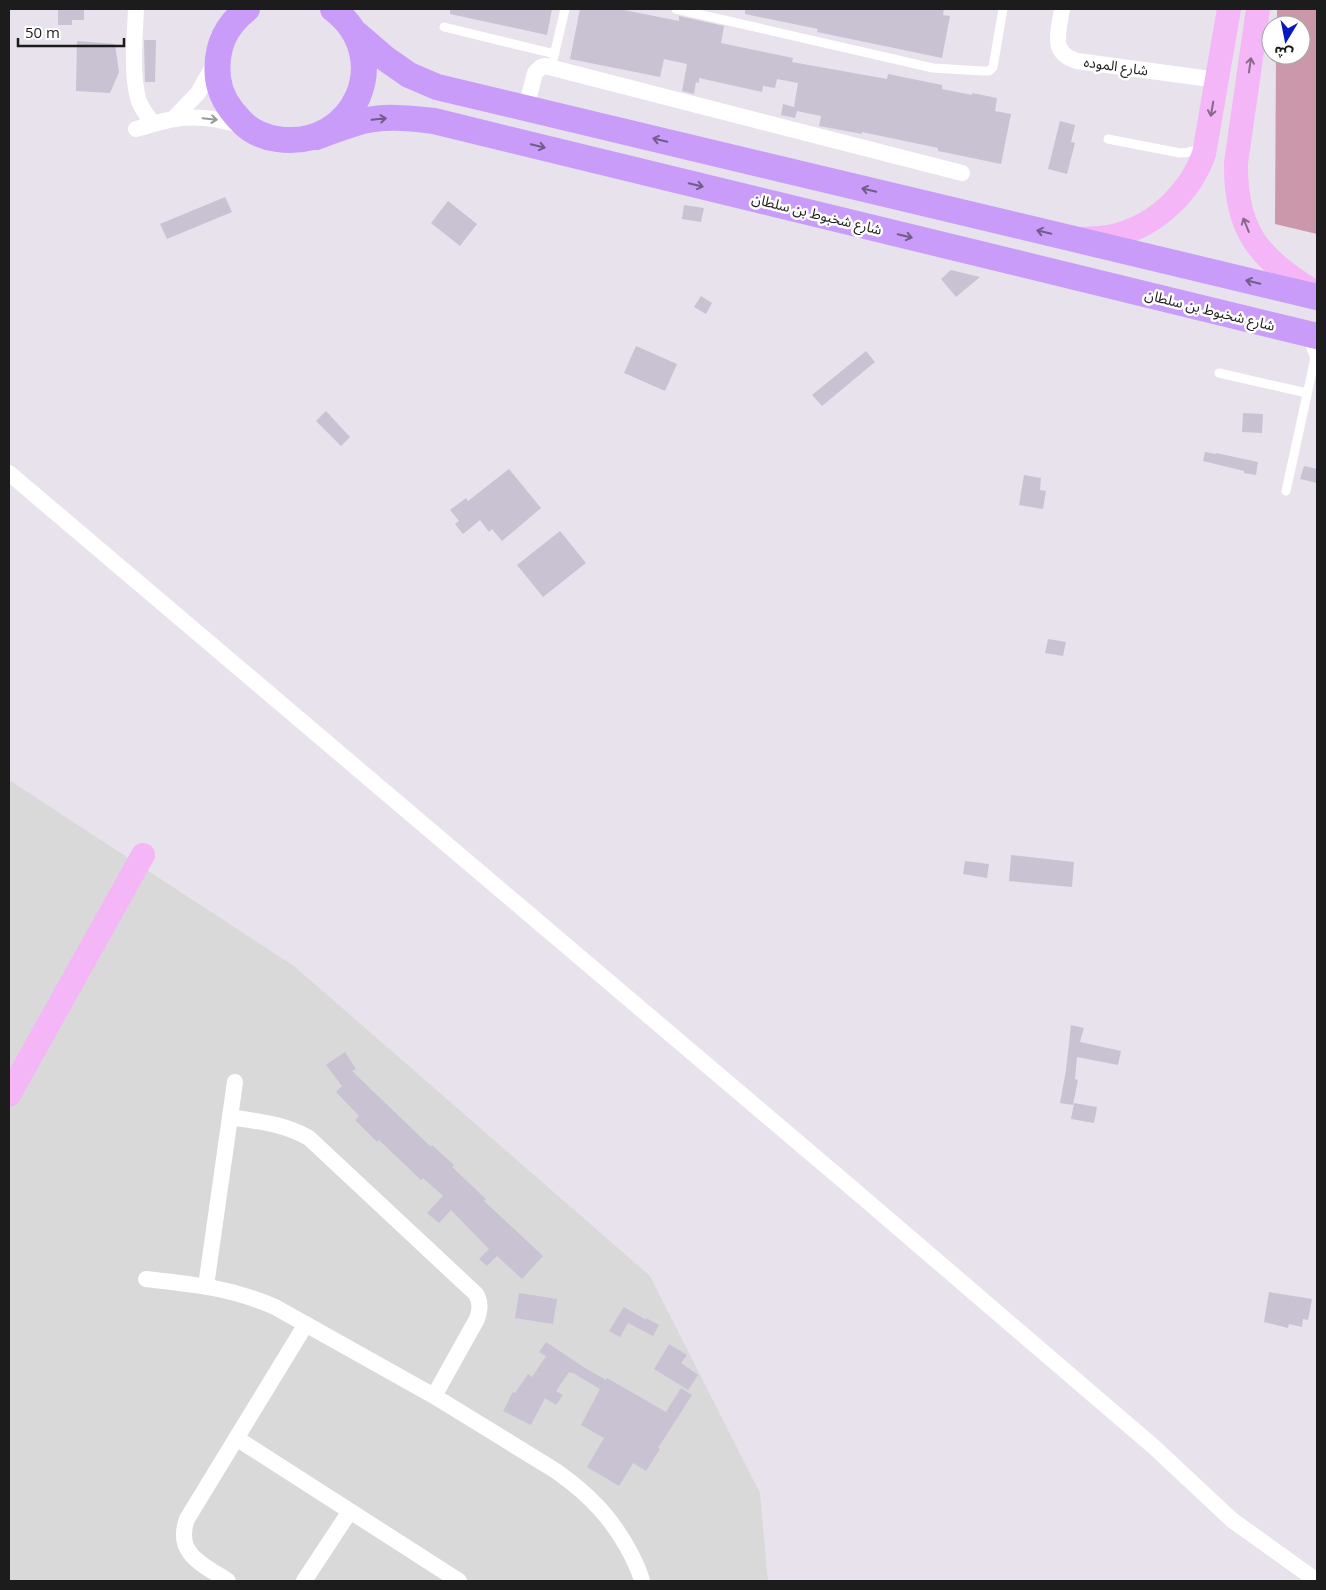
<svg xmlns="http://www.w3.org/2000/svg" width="1326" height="1590" viewBox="0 0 1326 1590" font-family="'Open Sans','Noto Sans Arabic',sans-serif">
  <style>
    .residential { fill: #d9d9da }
    .forest { fill: #cb98ab }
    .building { fill: #c8c2d3 }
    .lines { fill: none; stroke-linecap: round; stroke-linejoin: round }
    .lane { stroke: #fff; stroke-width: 9 }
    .street { stroke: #fff; stroke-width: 16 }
    .secondary { stroke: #f4b6f7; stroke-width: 24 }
    .primary { stroke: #c89cf8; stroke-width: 26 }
    .oneway { stroke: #88698a }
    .oneway2 { stroke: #999 }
    .oneway3 { stroke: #725c8a }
    .labels { text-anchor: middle; stroke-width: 5; stroke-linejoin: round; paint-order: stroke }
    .street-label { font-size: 14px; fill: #1c1c1c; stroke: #fff }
  </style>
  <rect width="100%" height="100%" fill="#e8e2ed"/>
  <path class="residential" d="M9,780L294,966L650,1276L760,1493L768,1581H9Z"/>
  <path class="forest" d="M1277,9H1317V234L1275,224L1276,55H1301V25H1277Z"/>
  <path class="building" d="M58,9H84V20H72V25H58Z
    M450,9H552L547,35L450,14Z
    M580,9H619L679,21V16L724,26L721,43L793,58L792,62L887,79L888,74L942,85V89L972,95V93L997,98L995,111L1011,114L1001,164L938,151V148L862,132V134L819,126L821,116L797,111L795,118L781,115L783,104L794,107L798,83L777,79L775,88L763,86L762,92L699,78V83L696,82L694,94L682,91L687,64L664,59L660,77L570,59Z
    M745,9H944L943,15L950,16L942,58L817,32L818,29L745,14Z
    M144,40H156L155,82H145Z
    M77,41L115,44L119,72L110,93L76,91Z
    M1060,121L1075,125L1071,142L1075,143L1067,174L1048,169Z
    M225,197L232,212L167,239L160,224Z
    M448,201L477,224L460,246L431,223Z
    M684,205L704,208L701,222L682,219Z
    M951,270L980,277L956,297L941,279Z
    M701,296L712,303L706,314L694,307Z
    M636,346L677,364L665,391L624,373Z
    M866,351L875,362L822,406L812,395Z
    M326,411L350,437L341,446L316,421Z
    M1243,413L1263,414L1262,433L1242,432Z
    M1205,452L1216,454V453L1258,462L1256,475L1244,473V471L1203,461Z
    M1304,466L1317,469V483L1300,479Z
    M509,469L541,508L502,541L492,529L489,532L480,520L463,534L455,524L459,521L450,510L466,498L468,501Z
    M1024,475L1041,478L1040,490L1046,491L1043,509L1019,505Z
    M560,531L586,563L543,597L517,565Z
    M1048,639L1066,642L1063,656L1045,653Z
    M1011,855L1074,862L1072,887L1009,881Z
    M965,861L989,864L987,878L963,874Z
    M1071,1025L1084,1028L1080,1042L1121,1051L1118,1065L1077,1057L1075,1079L1078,1080L1073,1105L1060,1103L1066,1070Z
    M345,1052L356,1069L352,1071L431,1147L432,1145L454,1165L452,1167L486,1199L484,1201L543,1256L522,1279L497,1256L487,1266L479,1259L489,1249L451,1210L439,1223L427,1213L443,1196L423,1178L421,1180L379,1140L377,1142L355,1120L359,1116L336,1092L342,1086L326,1065Z
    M1074,1103L1097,1107L1094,1123L1071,1119Z
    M1269,1292L1312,1299L1308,1320L1303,1319L1302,1327L1289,1324L1288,1328L1264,1322Z
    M519,1293L557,1299L553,1324L515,1318Z
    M624,1307L646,1320V1318L659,1325L653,1336L628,1323L620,1337L609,1331Z
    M546,1342L585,1368L606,1380L607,1378L666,1412L681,1388L692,1395L658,1448L660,1449L646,1471L633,1463L619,1486L587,1467L604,1438L581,1425L600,1389L575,1374L569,1372L556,1391L563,1395L556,1405L545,1398L531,1425L503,1411L513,1392L515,1393L528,1374L532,1377L546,1356L539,1352Z
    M669,1344L687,1355L681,1363L698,1375L688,1390L654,1369Z"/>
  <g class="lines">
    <path class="lane" d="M676,9L933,68L982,71H989L993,67L1003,9
      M444,27L555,54
      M553,60L565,9
      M1108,139L1180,153C1189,153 1196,151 1202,145
      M1219,373L1307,393
      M1286,491L1315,358L1307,338"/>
    <path class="street" d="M136,9C135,36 131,71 138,98C140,108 148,116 153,124
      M1062,9C1059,31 1049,53 1077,61L1218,80
      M526,108L535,73L541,67L545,66L962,173
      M173,119L198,93L215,63
      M136,129C149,126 161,121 174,119C197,115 221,119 243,126
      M9,473L853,1189L1154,1447L1232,1520L1317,1581
      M230,1117C260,1122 282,1123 309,1138L476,1294C481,1303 480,1309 477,1319L434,1396
      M146,1279C192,1284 233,1288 275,1307L434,1396L556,1471C590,1495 613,1519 632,1556C636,1565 640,1572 642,1581
      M206,1286L235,1082
      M236,1438L459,1581
      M228,1581C204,1565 174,1554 187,1519L306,1324
      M304,1581L350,1511"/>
    <path class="secondary" d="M1258,9L1236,163C1235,231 1259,259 1316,293
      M1083,239C1094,238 1106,238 1117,235C1158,224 1190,192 1204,154L1229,9
      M9,1095L143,855"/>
    <path class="primary" d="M247,9C224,27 215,49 218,78C220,95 229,109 241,121C250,131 264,137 277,139C355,151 396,57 333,9
      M357,34L386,59L409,75L437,87L1317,297
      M316,137C329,132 343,127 356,123C381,115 408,118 434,121L1317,336"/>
  </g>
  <defs><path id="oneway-shaft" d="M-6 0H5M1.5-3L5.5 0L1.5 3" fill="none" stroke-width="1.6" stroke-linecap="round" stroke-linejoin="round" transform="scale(1.25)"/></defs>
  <g class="oneway">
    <use href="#oneway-shaft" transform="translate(1250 65) rotate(-82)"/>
    <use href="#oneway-shaft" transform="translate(1212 109) rotate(100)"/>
    <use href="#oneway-shaft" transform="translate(1246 225) rotate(-112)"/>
  </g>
  <use class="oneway2" href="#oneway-shaft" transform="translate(210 119) rotate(6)"/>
  <g class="oneway3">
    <use href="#oneway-shaft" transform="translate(379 119) rotate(-6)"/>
    <use href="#oneway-shaft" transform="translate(660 140) rotate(-167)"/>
    <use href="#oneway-shaft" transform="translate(538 146) rotate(14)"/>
    <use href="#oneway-shaft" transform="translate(696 185) rotate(14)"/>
    <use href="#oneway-shaft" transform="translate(869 190) rotate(-167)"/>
    <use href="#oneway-shaft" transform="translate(1044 232) rotate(-167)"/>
    <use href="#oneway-shaft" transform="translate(905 236) rotate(14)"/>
    <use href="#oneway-shaft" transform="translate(1253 282) rotate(-167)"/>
  </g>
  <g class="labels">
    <g class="street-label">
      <text transform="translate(1116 66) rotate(8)" y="5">شارع الموده</text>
      <text transform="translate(817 214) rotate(14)" y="5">شارع شخبوط بن سلطان</text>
      <text transform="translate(1210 310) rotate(14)" y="5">شارع شخبوط بن سلطان</text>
    </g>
  </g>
  <rect width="1326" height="1590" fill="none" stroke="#1c1c1c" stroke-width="20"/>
  <g transform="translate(1286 40) rotate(190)"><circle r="24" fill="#ffffff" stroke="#a4a4a4"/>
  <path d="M0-4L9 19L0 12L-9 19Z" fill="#0718c0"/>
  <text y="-8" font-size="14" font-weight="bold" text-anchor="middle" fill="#1c1c1c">ش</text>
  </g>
  <path d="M18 38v8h106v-8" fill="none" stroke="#1c1c1c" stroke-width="2.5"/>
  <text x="25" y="38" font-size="15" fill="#1c1c1c" stroke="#ffffff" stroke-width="4" paint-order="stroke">50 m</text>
</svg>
